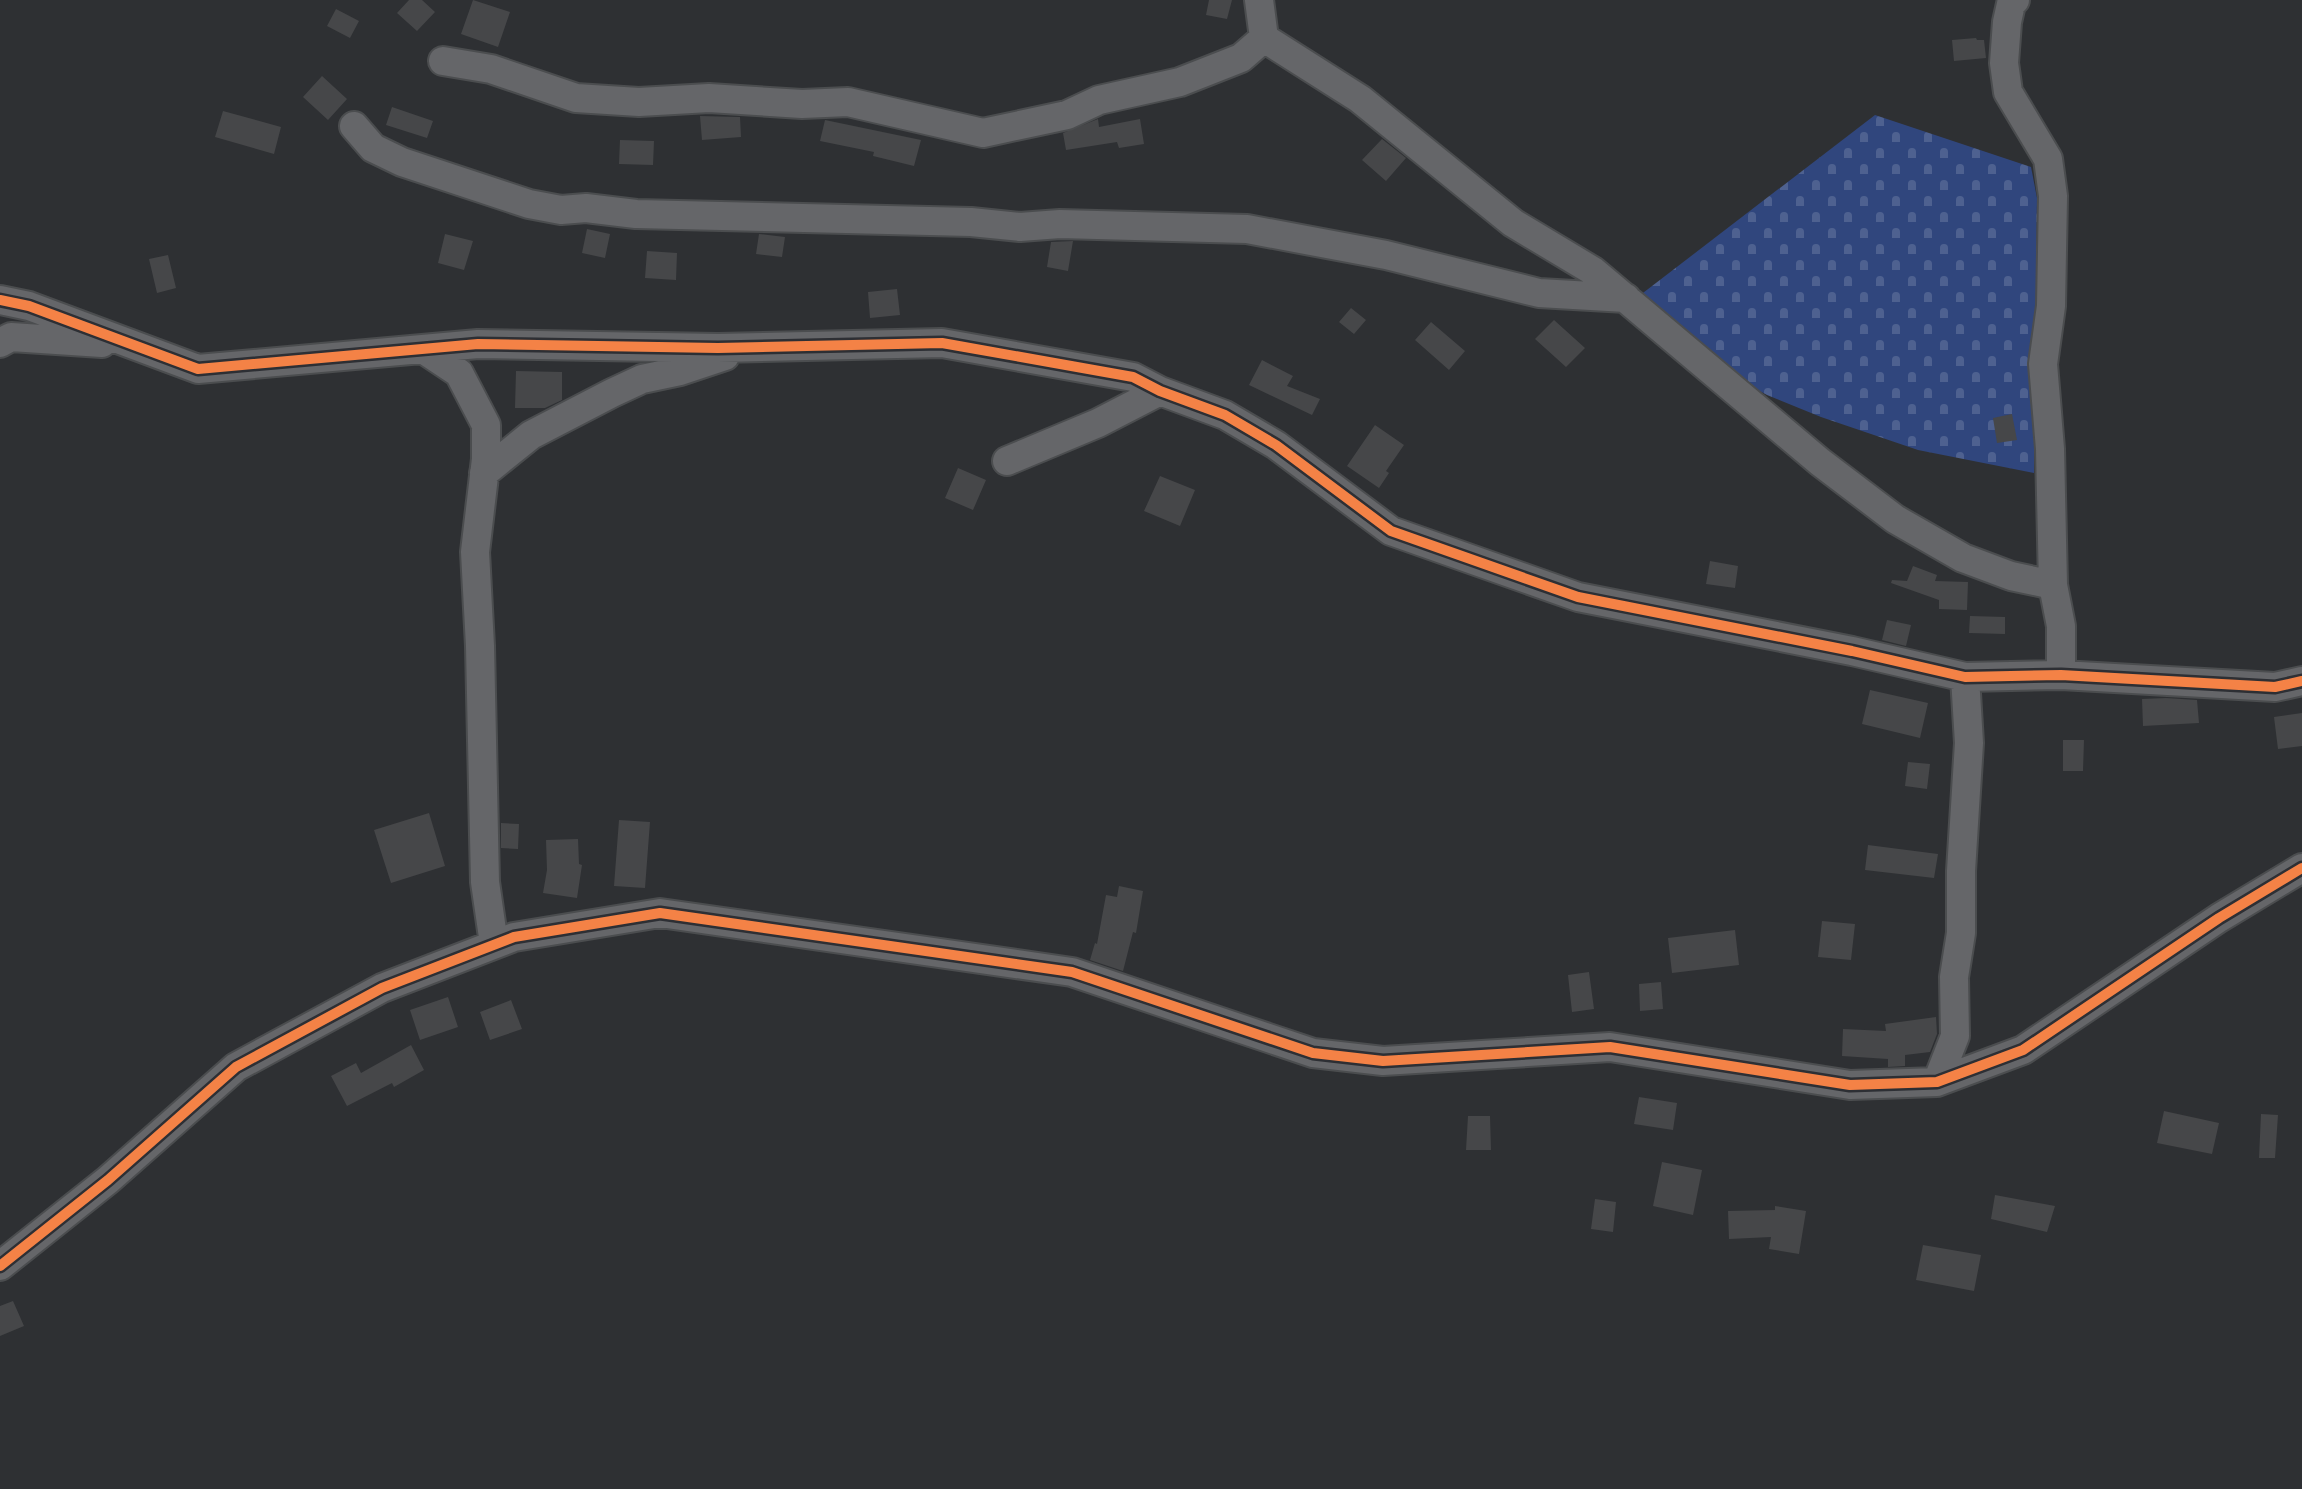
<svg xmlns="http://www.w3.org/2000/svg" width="2302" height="1489" viewBox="0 0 2302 1489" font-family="Literata,serif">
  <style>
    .cemetery { fill: url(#cemetery-stones) }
    .building { fill: #464749 }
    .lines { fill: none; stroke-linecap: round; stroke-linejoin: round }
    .minor-casing { stroke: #4b4d4f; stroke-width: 32 }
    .minor { stroke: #656669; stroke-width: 28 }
    .cycleway-casing { stroke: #2d2f34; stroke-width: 15 }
    .cycleway { stroke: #f48246; stroke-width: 10 }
  </style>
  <defs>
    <pattern id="cemetery-stones" width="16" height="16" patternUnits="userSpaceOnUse" patternTransform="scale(2)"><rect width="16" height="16" fill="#30467d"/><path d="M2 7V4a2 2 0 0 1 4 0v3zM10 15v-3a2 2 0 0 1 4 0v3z" fill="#4e6190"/></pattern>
  </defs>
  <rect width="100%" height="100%" fill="#2e3033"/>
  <path class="cemetery" d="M1875,115L2031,167L2037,198L2034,473L1918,450L1821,417L1767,395L1732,376L1639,296Z"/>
  <path class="building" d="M409,0H422L435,12L417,31L397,13Z
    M473,0L510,12L498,47L461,34Z
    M1209,0H1232L1227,19L1206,15Z
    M336,9L359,21L350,38L327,26Z
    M1976,38L1977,40H1984L1986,58L1954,61L1952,40Z
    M322,76L347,99L328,120L303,97Z
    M392,107L433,121L427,138L386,125Z
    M223,111L281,127L274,154L215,137Z
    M700,116L740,117L741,137L702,140Z
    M1098,119L1099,127L1140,119L1144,144L1119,148L1117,142L1066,150L1063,133Z
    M825,120L921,140L914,166L873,156L874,152L820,141Z
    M1382,139L1406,158L1386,181L1362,160Z
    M620,140L654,141L653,165L619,164Z
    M587,229L610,234L605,258L582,253Z
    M445,234L473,241L464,270L438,263Z
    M759,234L785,237L782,257L756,254Z
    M1073,241L1068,271L1047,267L1051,242Z
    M647,251L677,253L676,280L645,278Z
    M168,255L176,288L157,293L149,259Z
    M897,289L900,315L870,318L868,292Z
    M1351,308L1366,320L1354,334L1339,322Z
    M1554,320L1585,348L1566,367L1535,339Z
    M1431,322L1465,351L1449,370L1415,340Z
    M1262,360L1293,376L1287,386L1320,399L1312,415L1249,385Z
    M516,371L562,372V400L545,408H515Z
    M2012,414L2017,440L1997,443L1993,418Z
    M1375,425L1404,445L1386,471L1389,473L1379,488L1347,466Z
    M958,468L986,480L973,510L945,498Z
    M1160,476L1195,490L1180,526L1144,511Z
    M1710,561L1738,566L1735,588L1706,584Z
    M1913,566L1937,575L1935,581L1968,582L1967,610L1939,609V600L1891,583L1892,580L1907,581Z
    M1970,616L2005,617V634L1969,633Z
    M1887,620L1911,625L1906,646L1882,640Z
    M1870,690L1928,703L1920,738L1862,724Z
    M2166,698L2197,700L2199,723L2143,726L2142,699Z
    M2302,713V746L2278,749L2274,717Z
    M2063,740H2084L2083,771H2063Z
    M1908,762L1930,764L1927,789L1905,786Z
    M429,813L445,866L391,883L374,830Z
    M619,820L650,822L645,888L614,886Z
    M501,823L519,824L518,849L501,848Z
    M578,839L579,864L582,865L577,898L543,893L547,870L546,840Z
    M1868,845L1938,854L1934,878L1865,870Z
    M1119,886L1143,891L1136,933L1133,932L1123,971L1090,960L1095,943L1097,944L1106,895L1117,897Z
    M1822,921L1855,924L1851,960L1818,957Z
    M1735,930L1739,965L1672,973L1668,938Z
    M1589,972L1594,1009L1572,1012L1568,975Z
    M1661,982L1663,1009L1640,1011L1639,984Z
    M448,997L458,1027L420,1040L410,1010Z
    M511,1000L522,1029L490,1040L480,1012Z
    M1936,1017L1937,1034L1930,1052L1905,1055V1066L1888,1067V1059L1842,1056L1843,1029L1886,1031L1885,1024Z
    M411,1045L424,1070L394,1087L392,1083L347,1106L331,1076L356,1063L361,1073Z
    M1639,1097L1677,1103L1673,1130L1634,1124Z
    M2164,1111L2219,1123L2212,1154L2157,1143Z
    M2261,1114L2278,1115L2275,1158H2259Z
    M1468,1116H1490L1491,1150H1466Z
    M1662,1162L1702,1170L1693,1215L1653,1206Z
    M1995,1195L2055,1206L2047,1232L1991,1219Z
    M1595,1199L1616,1202L1613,1232L1591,1229Z
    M1775,1206L1806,1211L1799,1254L1769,1249L1771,1237L1729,1239L1728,1211L1775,1210Z
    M1923,1245L1981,1255L1974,1291L1916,1280Z
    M13,1301L24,1326L0,1336V1306Z"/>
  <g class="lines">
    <defs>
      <path id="minor" d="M1259,0L1264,38
        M2015,0L2011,4L2007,22L2004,63L2008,92L2048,159L2053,196L2051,306L2043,364L2050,449L2053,585
        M443,61L491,69L576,98L639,102L709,98L802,104L848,102L983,133L1067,115L1099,100L1180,82L1241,58L1264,38L1360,99L1513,223L1593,271L1820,462L1895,519L1963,558L2011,576L2053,585L2061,626V675
        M354,126L373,148L402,162L529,204L561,210L586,208L636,214L971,222L1020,227L1060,224L1247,229L1386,255L1539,293L1626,298
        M0,300L29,306L198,369L478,344L718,348L942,343L1133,377L1160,391L1225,415L1276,445L1391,531L1578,597L1852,651L1965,677L2061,675L2275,687L2302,681
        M0,343L11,337L102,343
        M423,349L459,373L486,425V459L475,552L480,646L485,882L494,944
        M1007,461L1098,423L1160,391
        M484,473L531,435L612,393L642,379L680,371L725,356
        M1937,1082L1955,1036L1954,977L1961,933V871L1969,743L1965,677
        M0,1266L108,1180L236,1067L382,988L514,937L660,913L1072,972L1313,1053L1383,1061L1610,1047L1850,1085L1937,1082L2023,1050L2219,918L2302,868"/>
    </defs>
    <use href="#minor" class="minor-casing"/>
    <use href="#minor" class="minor"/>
    <defs>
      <path id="cycleway" d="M0,300L29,306L198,369L478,344L718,348L942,343L1133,377L1160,391L1225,415L1276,445L1391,531L1578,597L1852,651L1965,677L2061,675L2275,687L2302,681
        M0,1266L108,1180L236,1067L382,988L514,937L660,913L1072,972L1313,1053L1383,1061L1610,1047L1850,1085L1937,1082L2023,1050L2219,918L2302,868"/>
    </defs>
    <use href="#cycleway" class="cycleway-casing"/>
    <use href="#cycleway" class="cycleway"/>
  </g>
</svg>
